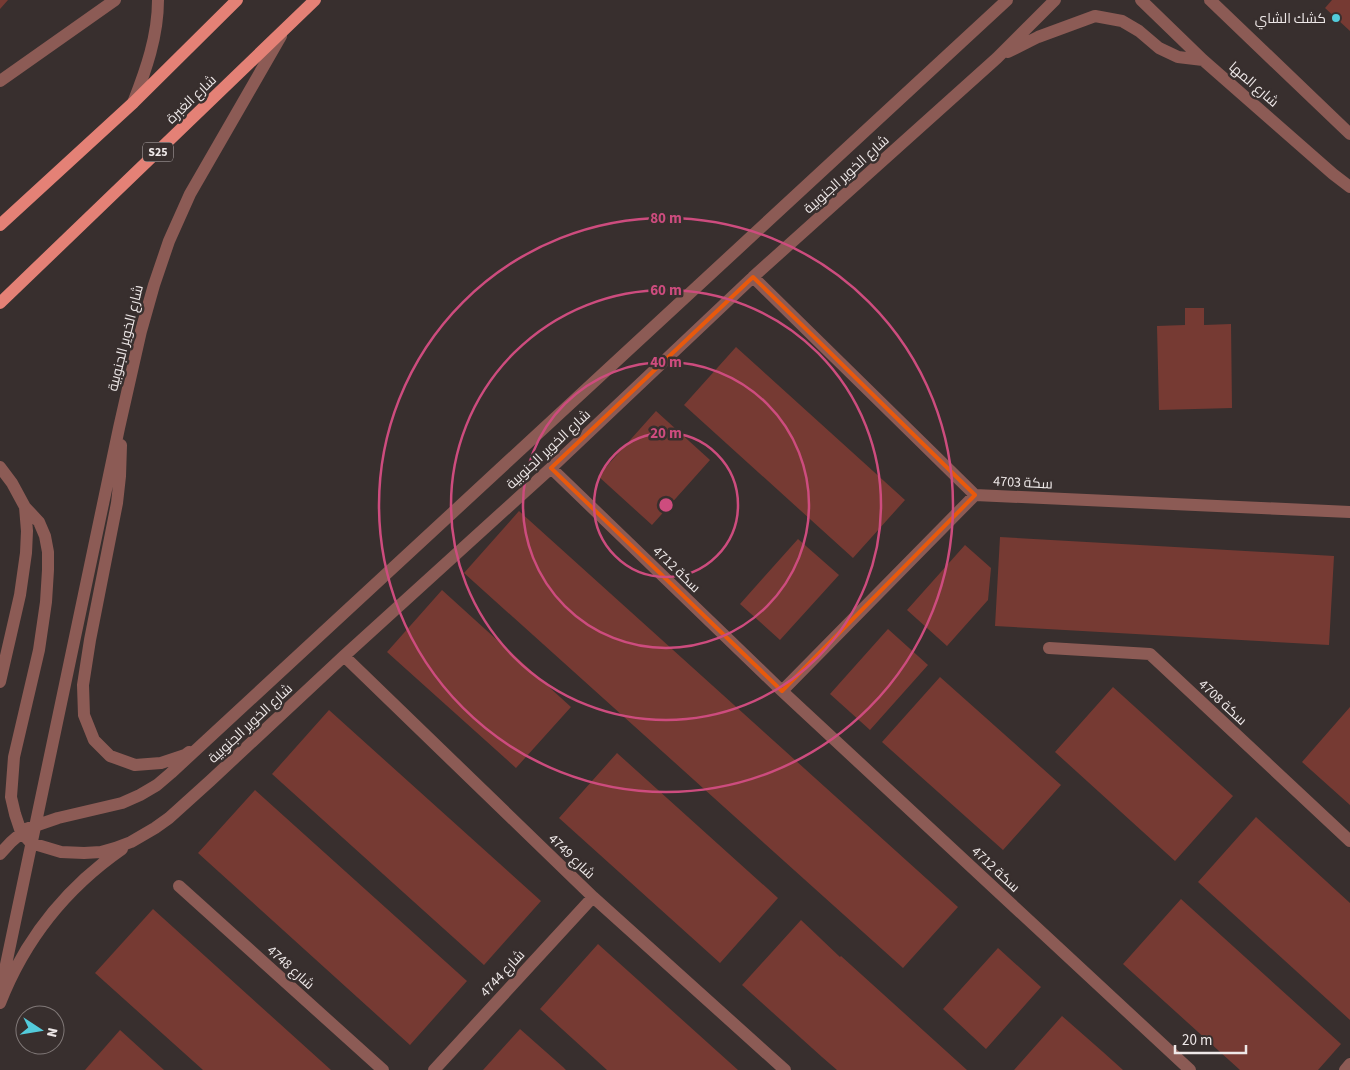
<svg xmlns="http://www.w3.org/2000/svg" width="1350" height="1070" viewBox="0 0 1350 1070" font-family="'Source Sans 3',Cairo,sans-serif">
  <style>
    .building { fill: #763a33 }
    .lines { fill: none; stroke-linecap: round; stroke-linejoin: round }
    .minor { stroke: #8c5b55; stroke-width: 12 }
    .major { stroke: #e48176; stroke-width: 12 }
    .marked { fill: none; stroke: #e8590c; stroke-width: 4; stroke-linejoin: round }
    .ring { fill: none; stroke: #cd4c7e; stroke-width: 2.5 }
    .poi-dot { fill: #53cbdb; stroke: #382f2e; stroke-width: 2 }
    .labels { text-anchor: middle; stroke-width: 5; stroke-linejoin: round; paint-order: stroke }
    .shield { fill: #382f2e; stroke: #b7b0b0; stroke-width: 1 }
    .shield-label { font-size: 12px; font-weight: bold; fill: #eee8e8 }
    .poi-label { font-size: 14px; fill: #eee8e8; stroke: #382f2e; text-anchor: end }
    .street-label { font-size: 14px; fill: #eee8e8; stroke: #382f2e }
    .centre { fill: #cd4c7e; stroke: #382f2e; stroke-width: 2.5 }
    .ring-label { font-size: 15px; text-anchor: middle; font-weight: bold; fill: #cd4c7e; stroke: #382f2e; stroke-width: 5; stroke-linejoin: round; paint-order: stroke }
  </style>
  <rect width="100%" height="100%" fill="#382f2e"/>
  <path class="building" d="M0,0H8L0,9Z
    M1332,0H1350V31L1325,8Z
    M1185,308H1204V325L1231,324L1232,408L1159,410L1157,326L1185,325Z
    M736,347L905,500L853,558L684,405Z
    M656,411L710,460L652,525L598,476Z
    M519,511L958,907L903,968L464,573Z
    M1000,537L1334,556L1329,645L995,626Z
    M798,539L839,575L780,640L740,604Z
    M965,545L991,568L988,600L947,646L907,610Z
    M442,590L571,707L516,768L387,652Z
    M888,629L928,665L870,730L830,694Z
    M940,677L1061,785L1003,850L882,742Z
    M1113,687L1233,796L1175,861L1055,752Z
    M1350,707V805L1302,762Z
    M329,710L541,901L484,965L272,774Z
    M617,753L778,898L720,963L559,818Z
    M255,790L467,981L410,1045L198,853Z
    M1256,817L1350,903V1020L1198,882Z
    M1181,899L1341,1044L1318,1070H1240L1123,964Z
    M153,909L238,986L331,1070H203L95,973Z
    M801,920L840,957L841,956L967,1070H837L822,1057L742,985Z
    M598,944L738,1070H607L540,1009Z
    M998,948L1041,987L986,1049L943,1009Z
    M1062,1016L1103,1052L1123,1070H1014Z
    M520,1029L563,1067L566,1070H483Z
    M120,1030L164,1070H85Z"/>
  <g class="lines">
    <path class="minor" d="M1141,0L1203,60L1333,174L1350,187
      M1210,0L1350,134
      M1008,52L1038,37L1095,16L1122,21L1139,31L1159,48L1178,57L1203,60
      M0,81L115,0
      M133,103C146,70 158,36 158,0
      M753,277L975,495L1350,512
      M121,445L120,476L117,503L90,640L83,685L84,715L94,740L110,756L135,765L161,763L185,755L189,752
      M0,467L12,483L25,507L27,531L26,553L20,595L0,682
      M551,468L782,691L1190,1070
      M25,507L39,522L45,536L48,552V570L46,602L39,650L14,757L11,797L15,814L21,832L31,843L61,852L84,853L101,852L115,848L131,842L155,828L169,818L210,781L344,656L551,468L753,277L997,58L1055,0
      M1049,648L1150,654L1350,841
      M344,656L593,897L785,1070
      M782,691L975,495
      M0,854L11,842L26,829L58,818L122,803L140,795L157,785L171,773L1007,0
      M179,886L383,1070
      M0,993L119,428L141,331L154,285L169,241L190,194L281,36
      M0,1003C25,939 66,888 122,849
      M434,1070L593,897
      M1345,1070L1350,1064"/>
    <path class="major" d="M0,225L133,103L237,0
      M0,303L315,0"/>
  </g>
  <path class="marked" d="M753,277L975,495L782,691L551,468Z"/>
  <g class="ring">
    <circle cx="666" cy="505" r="72"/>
    <circle cx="666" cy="505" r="143"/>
    <circle cx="666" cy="505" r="215"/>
    <circle cx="666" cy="505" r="287"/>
  </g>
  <circle class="poi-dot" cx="1336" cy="18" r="5"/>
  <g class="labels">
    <rect class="shield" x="143" y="142.5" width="30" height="19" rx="4"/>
    <g class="shield-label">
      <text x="158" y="156">S25</text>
    </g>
    <g class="poi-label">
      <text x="1326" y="23">كشك الشاي</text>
    </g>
    <g class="street-label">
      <text transform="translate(1254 84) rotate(41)" y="5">شارع المها</text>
      <text transform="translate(191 99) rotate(-44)" y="5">شارع الغبرة</text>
      <text transform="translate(846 174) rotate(-42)" y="5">شارع الخوير الجنوبية</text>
      <text transform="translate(125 338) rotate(-76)" y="5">شارع الخوير الجنوبية</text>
      <text transform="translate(548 449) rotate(-43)" y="5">شارع الخوير الجنوبية</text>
      <text transform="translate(1023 482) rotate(3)" y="5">4703 سكة</text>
      <text transform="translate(677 569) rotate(44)" y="5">سكة 4712</text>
      <text transform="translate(1223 702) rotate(43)" y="5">سكة 4708</text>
      <text transform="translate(250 723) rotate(-43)" y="5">شارع الخوير الجنوبية</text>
      <text transform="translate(572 856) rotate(44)" y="5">4749 شارع</text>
      <text transform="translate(996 869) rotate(43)" y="5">سكة 4712</text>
      <text transform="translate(291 967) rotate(42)" y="5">4748 شارع</text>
      <text transform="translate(502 973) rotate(-47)" y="5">4744 شارع</text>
    </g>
  </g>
  <circle cx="666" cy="505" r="8" class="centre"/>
  <g class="ring-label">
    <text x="666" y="223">80 m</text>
    <text x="666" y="295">60 m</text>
    <text x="666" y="367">40 m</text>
    <text x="666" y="438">20 m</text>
  </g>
  <g transform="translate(40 1030) rotate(102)"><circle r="24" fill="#382f2e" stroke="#817978"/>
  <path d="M0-4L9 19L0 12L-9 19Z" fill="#53cbdb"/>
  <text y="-8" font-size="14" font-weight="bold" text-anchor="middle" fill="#eee8e8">N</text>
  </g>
  <path d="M1175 1045v8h71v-8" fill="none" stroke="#eee8e8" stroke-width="2.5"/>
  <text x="1182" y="1045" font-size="15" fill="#eee8e8" stroke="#382f2e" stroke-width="4" paint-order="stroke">20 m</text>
</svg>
